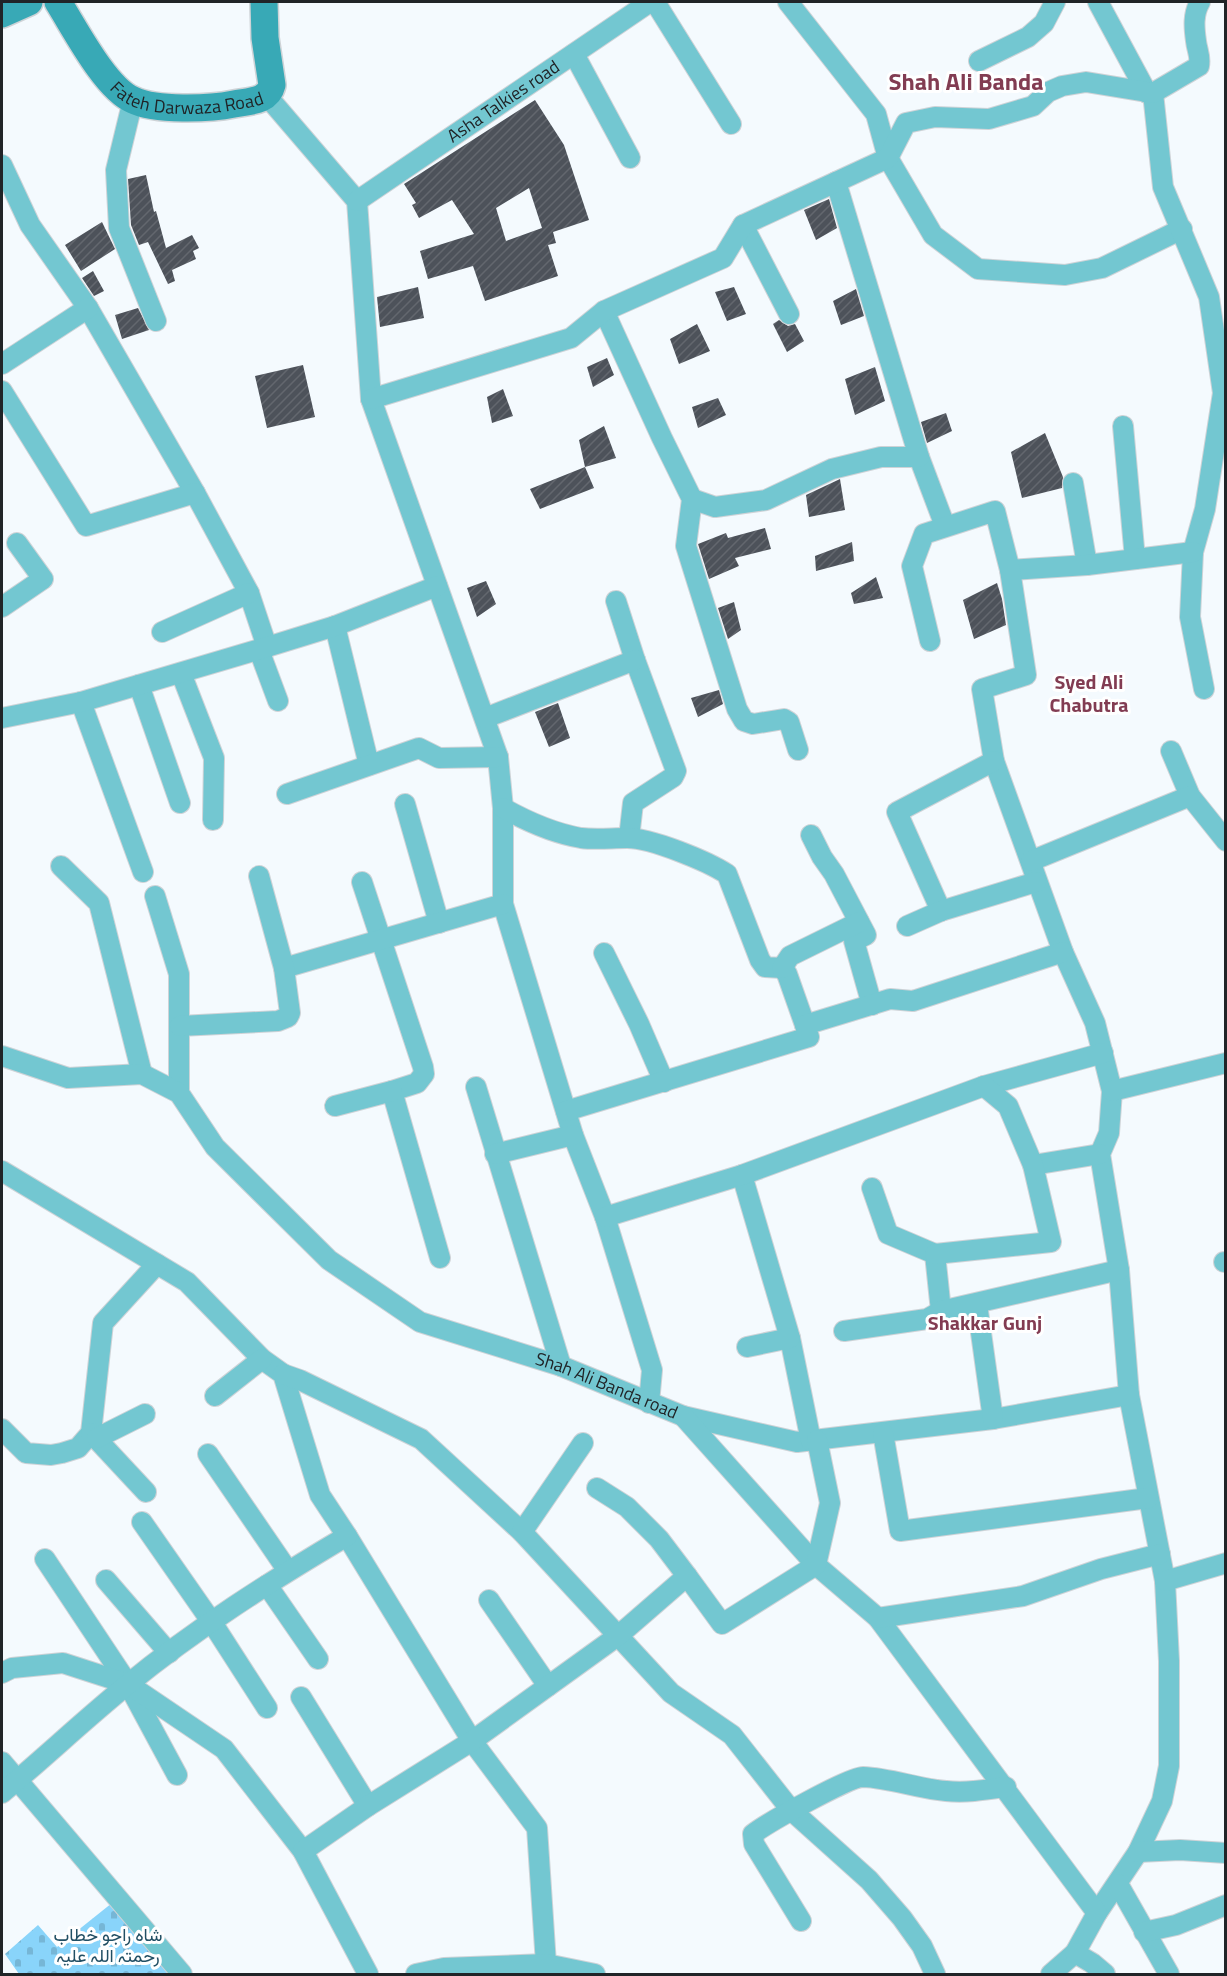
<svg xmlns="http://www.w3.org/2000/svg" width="1227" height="1976" viewBox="0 0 1227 1976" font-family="'Titillium Web',Vazirmatn,sans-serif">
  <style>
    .cemetery { fill: url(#cemetery-stones) }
    .building { fill: url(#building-hatch); fill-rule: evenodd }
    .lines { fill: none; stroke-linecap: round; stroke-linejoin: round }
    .street-casing { stroke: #ced3d7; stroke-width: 22 }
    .secondary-casing { stroke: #ced3d7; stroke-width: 30 }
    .street { stroke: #73c7d1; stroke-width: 20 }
    .secondary { stroke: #38a9b6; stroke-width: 27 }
    .labels { text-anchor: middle; stroke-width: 6; stroke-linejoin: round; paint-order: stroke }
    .street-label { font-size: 18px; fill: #202427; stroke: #fff }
    .park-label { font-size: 18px; fill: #214f64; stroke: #fff }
    .neighbourhood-label { font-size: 20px; font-weight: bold; fill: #823c52; stroke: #fff }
    .district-label { font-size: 24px; font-weight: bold; fill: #823c52; stroke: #fff }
  </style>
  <defs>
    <pattern id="cemetery-stones" width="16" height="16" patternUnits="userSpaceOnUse" patternTransform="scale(1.5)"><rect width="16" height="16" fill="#89d4fa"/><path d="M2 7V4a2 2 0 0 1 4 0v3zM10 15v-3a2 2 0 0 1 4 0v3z" fill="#76b6d6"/></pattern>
    <pattern id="building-hatch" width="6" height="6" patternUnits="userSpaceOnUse" patternTransform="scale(1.5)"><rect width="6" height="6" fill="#4d525a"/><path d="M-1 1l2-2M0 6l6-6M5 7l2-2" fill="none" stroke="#63676e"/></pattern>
  </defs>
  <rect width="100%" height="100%" fill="#f4fafe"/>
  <path class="cemetery" d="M112,1903L173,1971L166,1974H19L5,1954L38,1925L57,1947Z"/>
  <path class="building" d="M535,100L564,145L589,220L553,232L556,243L548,245L558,276L485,301L473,266L428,279L420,251L474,234L452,200L419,218L412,205L416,203L404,184ZM529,188L542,228L506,241L496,208Z
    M146,175L154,212L156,211L166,248L192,235L199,248L193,251L196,259L172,270L175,281L168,284L148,242L139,245L131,225L128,179Z
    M829,199L837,228L816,240L804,210Z
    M102,222L115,249L81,271L65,245Z
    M93,271L104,291L94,296L82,278Z
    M418,287L424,318L380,327L377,297Z
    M734,287L746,314L727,321L715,292Z
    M856,289L864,316L841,325L833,301Z
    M138,308L149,330L122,339L115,315Z
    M779,320L788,326L795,324L804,341L787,352L773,324Z
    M697,324L710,351L679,364L670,339Z
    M607,358L614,375L593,387L587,367Z
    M303,365L315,417L267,428L255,376Z
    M875,367L885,401L855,415L845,379Z
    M503,389L513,416L492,423L487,397Z
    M718,398L726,415L698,428L692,407Z
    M946,413L952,431L927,443L921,422Z
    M604,426L616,458L585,467L579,440Z
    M1045,433L1063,477L1062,488L1022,498L1011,452Z
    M585,467L594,488L540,509L530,489Z
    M840,479L845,510L809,517L806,495Z
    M765,528L771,549L735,558L739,566L709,579L698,544L726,533L728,538Z
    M852,542L854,561L816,571L815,556Z
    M876,577L883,598L854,604L851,593Z
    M486,581L496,604L477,617L467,588Z
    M997,583L1002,599L1006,625L974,639L963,600Z
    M734,602L741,630L728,639L718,608Z
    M719,690L723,704L698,717L691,698Z
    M558,703L570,738L549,747L535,712Z"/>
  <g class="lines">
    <defs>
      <g id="street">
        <path d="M655,2L731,124"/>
        <path d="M788,2L876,114L888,158L933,235L978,269L1065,275L1102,268L1182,229"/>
        <path d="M1098,2L1147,93"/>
        <path d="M574,54L630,158"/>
        <path d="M979,61L1028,37L1044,23L1055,2"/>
        <path d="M1153,93L1163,187L1209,297L1223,393L1205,509L1193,552L1190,617L1204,689"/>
        <path d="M267,96L357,201L371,399L498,757L503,808V904L573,1135L605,1217L652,1370L649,1403"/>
        <path d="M133,100L116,170L119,228L156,321"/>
        <path d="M2,165L30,225L88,308L195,493L249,593L267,647"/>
        <path d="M836,182L919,457L945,526"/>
        <path id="s1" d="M357,201L650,2"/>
        <path d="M743,225L789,314"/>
        <path d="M604,311L662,438L692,499L686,546L737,709L744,721L753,724L784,719L789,722L798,750"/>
        <path d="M2,364L88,308"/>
        <path d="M2,391L86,526L195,493"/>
        <path d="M371,399L571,338L604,311L723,258L743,225L888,158L906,123L935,117L989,119L1033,106L1048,92L1062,86L1086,82L1153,93L1199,66C1201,56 1197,51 1196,41C1194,27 1193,14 1200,2"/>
        <path d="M1123,426L1135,559"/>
        <path d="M1073,483L1087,565"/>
        <path d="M692,499L715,507L766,500L832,469L881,457H919"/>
        <path d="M1010,570L1087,565L1193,552"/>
        <path d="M616,601L635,660L676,771L673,777L633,803L629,838"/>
        <path d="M2,607L43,579L17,543"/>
        <path d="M335,626L369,765"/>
        <path d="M162,632L249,593"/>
        <path d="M930,641L912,566L924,534L995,511L1010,570L1026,675L982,689L994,761L1063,952L1095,1023L1112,1091L1109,1133L1100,1154L1119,1270L1129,1395L1165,1581L1169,1661V1766L1162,1801L1138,1852L1097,1913L1075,1953L1051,1974"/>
        <path d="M259,650L278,701"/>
        <path d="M181,673L214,758L213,820"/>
        <path d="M139,685L180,803"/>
        <path d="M81,702L143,872"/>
        <path d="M2,718L81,702L267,647L335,626L437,586"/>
        <path d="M485,718L635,660"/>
        <path d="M1171,751L1190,796L1226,841"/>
        <path d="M287,794L419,748L439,758L498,757"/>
        <path d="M405,804L439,923"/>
        <path d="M503,808C528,822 552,833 581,838C597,840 611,838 627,838C651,838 707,861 727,874L760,960L765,967L782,968L787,974L805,1025"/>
        <path d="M811,835L822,857L834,874L866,935L854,941L872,1005"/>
        <path d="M1031,861L1190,796"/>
        <path d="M61,866L99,903L142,1074"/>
        <path d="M362,882L423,1067L424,1074L417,1083L392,1091L440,1258"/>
        <path d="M155,896L179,974V1093"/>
        <path d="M941,911L897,812L994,761"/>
        <path d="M907,926L941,911L1036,882"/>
        <path d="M604,953L639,1024L664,1082"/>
        <path d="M284,968L503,904"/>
        <path d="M782,968L790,956L859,922"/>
        <path d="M180,1026L278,1021L288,1017L290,1013L284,968L259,876"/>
        <path id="s2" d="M2,1056L68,1078L142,1074L179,1093L215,1147L329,1260L420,1322L561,1366L683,1416L797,1442L993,1419L1129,1395"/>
        <path d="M476,1087L561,1366"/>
        <path d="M1112,1091L1226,1063"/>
        <path d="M335,1106L392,1091"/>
        <path d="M566,1111L809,1037L805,1025L890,999L913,1001L1063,952"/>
        <path d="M495,1154L573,1135"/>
        <path d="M1033,1165L1100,1154"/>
        <path d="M2,1171L187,1282L262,1359L283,1374L320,1495L347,1536L472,1741L537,1828L546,1964L548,1974"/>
        <path d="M742,1175L790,1338L811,1441"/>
        <path d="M872,1188L888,1234L935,1254L941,1311"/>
        <path d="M605,1217L742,1175L984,1086L1103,1053"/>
        <path d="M935,1254L1051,1242L1033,1165L1008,1106L984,1086"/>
        <path d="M1224,1262H1226"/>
        <path d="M977,1304L993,1419"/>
        <path d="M844,1331L927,1319L941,1311L1119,1270"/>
        <path d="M747,1347L790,1338"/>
        <path d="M283,1374L300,1380L421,1439L522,1532L671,1693L732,1735L791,1810L869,1880L902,1918L922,1946L935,1974"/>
        <path d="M215,1396L262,1359"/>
        <path d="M683,1416L816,1565L878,1618L1097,1913"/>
        <path d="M2,1429L26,1453L51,1455L62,1453L78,1448L91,1433L103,1323L157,1264"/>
        <path d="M91,1433L146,1492"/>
        <path d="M883,1433L900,1531L1148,1498"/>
        <path d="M97,1438L145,1414"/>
        <path d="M208,1454L288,1571"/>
        <path d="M597,1488L627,1507L659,1539L687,1576"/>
        <path d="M142,1522L211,1621L267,1708"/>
        <path d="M522,1532L583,1443"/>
        <path d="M45,1559L128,1684L177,1775"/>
        <path d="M106,1580L169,1653"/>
        <path d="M1165,1581L1226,1563"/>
        <path d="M267,1585L318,1659"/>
        <path d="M489,1600L548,1686"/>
        <path d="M878,1618L1023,1596L1101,1569L1160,1554"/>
        <path d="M2,1673L12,1668L63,1663L128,1684L224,1749L303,1851L368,1974"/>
        <path d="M301,1697L368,1806"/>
        <path d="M2,1762L182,1974"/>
        <path d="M2,1793C44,1758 84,1720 127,1685C195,1629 271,1581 347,1536"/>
        <path d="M303,1851L368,1806L472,1741L619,1635L687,1576L722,1624L816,1565L830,1503L817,1440"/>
        <path d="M1138,1852L1180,1850L1226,1853"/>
        <path d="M1118,1884L1169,1974"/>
        <path d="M801,1921L754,1844L753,1834C767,1823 849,1777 863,1777C891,1778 918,1789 946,1791C966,1793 985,1790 1006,1787"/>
        <path d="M1144,1932L1176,1925L1226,1905"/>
        <path d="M1075,1953L1092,1963L1105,1974"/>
        <path d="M416,1974L444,1968L546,1964L595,1974"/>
      </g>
      <g id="secondary">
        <path id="s3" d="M58,2C74,27 105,88 133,100C156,111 209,109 234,104C249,101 268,102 272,85L265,38L264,2"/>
        <path d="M2,14L29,2"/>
      </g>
    </defs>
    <use href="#street" class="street-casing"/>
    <use href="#secondary" class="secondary-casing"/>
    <use href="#street" class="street"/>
    <use href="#secondary" class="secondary"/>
  </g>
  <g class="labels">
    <g class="street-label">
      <text dy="6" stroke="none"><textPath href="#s3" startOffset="178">Fateh Darwaza Road</textPath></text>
      <text dy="6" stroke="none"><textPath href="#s1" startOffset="177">Asha Talkies road</textPath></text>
      <text dy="6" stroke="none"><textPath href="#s2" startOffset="718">Shah Ali Banda road</textPath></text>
    </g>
    <g class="park-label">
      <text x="108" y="1941">شاہ راجو خطاب<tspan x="108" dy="21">رحمتہ اللہ علیہ</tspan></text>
    </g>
    <g class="neighbourhood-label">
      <text x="1089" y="689">Syed Ali<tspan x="1089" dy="23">Chabutra</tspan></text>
      <text x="985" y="1330">Shakkar Gunj</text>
    </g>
    <g class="district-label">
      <text x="966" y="90">Shah Ali Banda</text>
    </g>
  </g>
  <rect width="1227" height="1976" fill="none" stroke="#202427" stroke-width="6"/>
</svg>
